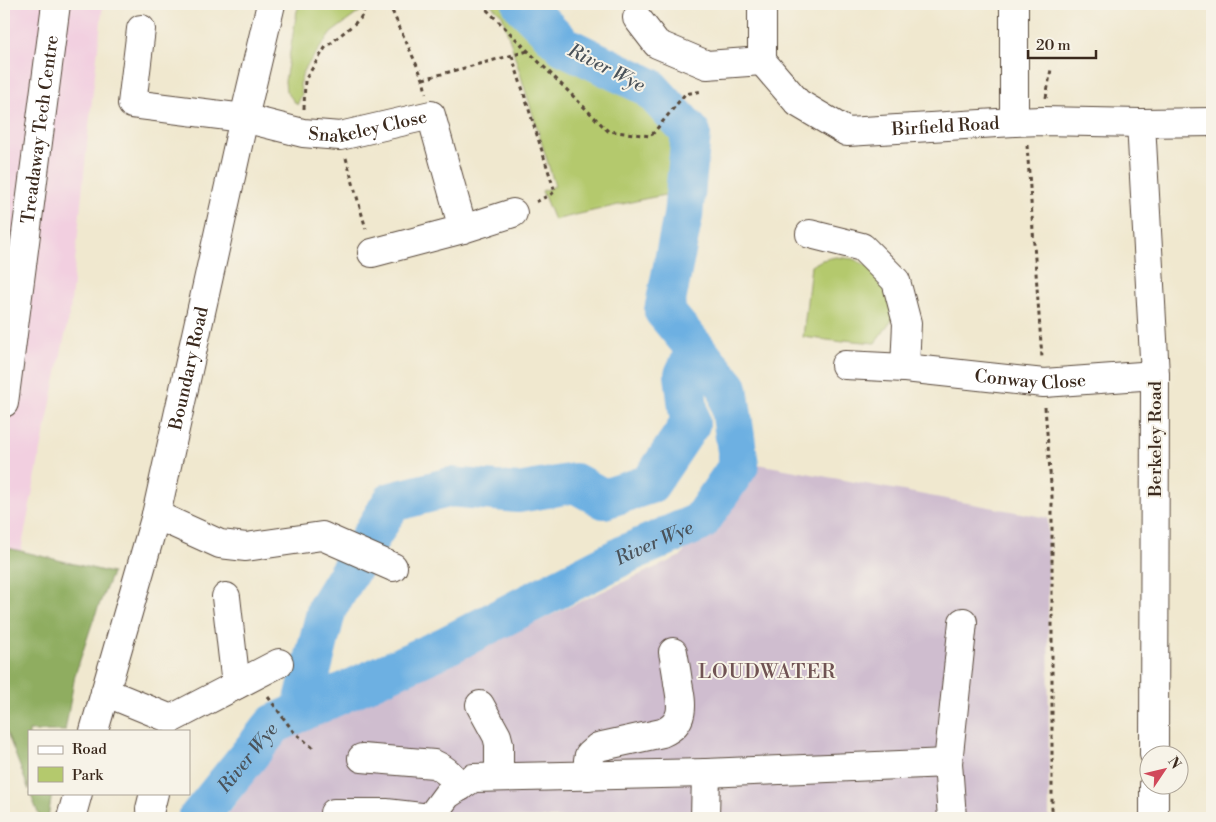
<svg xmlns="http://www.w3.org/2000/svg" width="1216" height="822" viewBox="0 0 1216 822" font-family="'Libre Bodoni',serif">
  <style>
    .built { fill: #f2cfe0 }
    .industrial { fill: #cfbdcf }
    .green { fill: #b4c96d; stroke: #787a46 }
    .forest { fill: #8fad60; stroke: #656c3f }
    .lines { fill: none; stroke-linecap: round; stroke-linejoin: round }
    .river { stroke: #6db0e2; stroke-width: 40 }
    .minor-casing { stroke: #564639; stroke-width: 30 }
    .path { stroke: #564639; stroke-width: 3; stroke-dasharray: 4 4; stroke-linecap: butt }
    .minor { stroke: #fff; stroke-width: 28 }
    .labels { text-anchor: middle; stroke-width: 4; stroke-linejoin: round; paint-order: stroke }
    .street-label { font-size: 18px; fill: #3b2a1e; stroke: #f7f3e8 }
    .water-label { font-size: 19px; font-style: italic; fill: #4a5259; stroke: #f7f3e8 }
    .quarter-label { font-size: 20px; letter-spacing: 1px; fill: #705353; stroke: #f7f3e8 }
  </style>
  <rect width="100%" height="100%" fill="#f7f3e8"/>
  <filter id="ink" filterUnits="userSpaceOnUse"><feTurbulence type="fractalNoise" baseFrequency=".02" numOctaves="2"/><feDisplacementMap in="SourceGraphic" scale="10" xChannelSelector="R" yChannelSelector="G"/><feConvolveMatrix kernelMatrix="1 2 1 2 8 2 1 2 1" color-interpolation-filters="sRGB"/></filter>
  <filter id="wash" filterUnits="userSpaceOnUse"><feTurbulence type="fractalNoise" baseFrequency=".0096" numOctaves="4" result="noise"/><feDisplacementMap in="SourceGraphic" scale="20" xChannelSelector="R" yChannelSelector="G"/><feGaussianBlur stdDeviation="1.12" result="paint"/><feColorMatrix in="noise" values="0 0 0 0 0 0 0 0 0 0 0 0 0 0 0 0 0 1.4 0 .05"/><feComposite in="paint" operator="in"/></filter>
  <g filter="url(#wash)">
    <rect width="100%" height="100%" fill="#f0e8cf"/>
    <path class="built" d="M4,4H103L88,135L70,311L38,464L21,551L4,547Z"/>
    <path class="industrial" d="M742,463L758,464L1048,518L1049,818H225L283,741L590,597L681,556L705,523Z"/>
    <path class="green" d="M300,4H367L366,7L331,33L303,71L300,86L302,94L297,105L286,91L285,81L297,11Z
      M490,4H523C533,18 545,33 560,43C570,49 580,55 590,61C612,72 677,96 685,117L692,174L670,194L644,199L554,220L542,191L555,186L502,15Z
      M836,257L853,259L868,266L885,285L893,319L875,343L844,340L843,342L803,337L811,266L822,260Z"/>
    <path class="forest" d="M4,547L112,573L94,618L75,675L65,731H29V790L4,725Z
      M30,793H52L48,818H40Z"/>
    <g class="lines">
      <g class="river">
        <path d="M301,712L327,608L392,502L451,487L518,493L575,483L604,499L650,484L690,424L684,375L696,349"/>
        <path id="s1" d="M198,818L274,724L444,647L628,553L700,522L739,465L728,388L664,311L683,216L691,133L649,87L564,46L522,4"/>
      </g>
    </g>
  </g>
  <g filter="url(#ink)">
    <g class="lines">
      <defs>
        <g id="minor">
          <path id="s2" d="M762,4V61L798,103L847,132L1014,122L1042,121L1141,123L1212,122"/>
          <path d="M637,18L657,44L707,65L762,61"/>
          <path id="s3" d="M141,29L132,104L244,118L303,133L340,136L431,115L463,229L372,253"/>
          <path d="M1014,122V4"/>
          <path d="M1141,123L1155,375L1154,754"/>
          <path d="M463,229L513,213"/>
          <path d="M810,234L862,247L896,281L907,323L905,368"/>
          <path id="s4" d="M845,365L905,368L1044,383L1155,375"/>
          <path id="s5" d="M4,403L56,4"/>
          <path d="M156,515L220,544L246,547L322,536L393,567"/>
          <path d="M226,597L236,685"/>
          <path d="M105,692L171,719L279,663"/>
          <path d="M480,705L497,736L499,744V777"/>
          <path id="s6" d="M94,731L156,515L244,118L271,4"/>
          <path d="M362,758L434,764C447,770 452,776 460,787"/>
          <path d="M588,776V760L589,755L598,747L662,733C686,723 682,704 678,683C677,673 675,663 673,652"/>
          <path d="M150,809L154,793"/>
          <path d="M334,813H386L430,818"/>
          <path d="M71,818L78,793"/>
          <path d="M430,818L447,795L473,778L706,773L948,763"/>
          <path d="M705,818L706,773"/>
          <path d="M952,818L948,763L963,622"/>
          <path d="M1154,818V784"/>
        </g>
      </defs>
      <use href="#minor" class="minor-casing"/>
      <path class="path" d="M389,4L423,79L426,93
        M481,4L608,131L651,136L685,94L703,91
        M512,56L555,192L534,203
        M423,79L528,51
        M1046,98L1051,69
        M304,109L305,80L325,48L360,19L367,4
        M1027,145L1042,358
        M346,158L366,229
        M1045,407L1052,497V818
        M268,697L293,731L313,748"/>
      <use href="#minor" class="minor"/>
    </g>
  </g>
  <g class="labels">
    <g class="street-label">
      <text dy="6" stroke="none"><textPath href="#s3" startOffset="315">Snakeley Close</textPath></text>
      <text dy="6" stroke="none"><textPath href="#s2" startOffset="268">Birfield Road</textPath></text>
      <text dy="6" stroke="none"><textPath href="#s5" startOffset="276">Treadaway Tech Centre</textPath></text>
      <text dy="6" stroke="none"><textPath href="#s6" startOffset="375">Boundary Road</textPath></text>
      <text dy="6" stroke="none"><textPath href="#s4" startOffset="186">Conway Close</textPath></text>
      <text transform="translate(1155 439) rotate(-90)" y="6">Berkeley Road</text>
    </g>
    <g class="water-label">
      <text transform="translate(607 67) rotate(27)" y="7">River Wye</text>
      <text dy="7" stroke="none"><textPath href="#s1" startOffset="542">River Wye</textPath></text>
      <text dy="7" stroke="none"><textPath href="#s1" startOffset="78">River Wye</textPath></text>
    </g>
    <g class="quarter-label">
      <text x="767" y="678">LOUDWATER</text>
    </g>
  </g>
  <rect width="1216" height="822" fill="none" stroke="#f7f3e8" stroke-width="20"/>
  <rect x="28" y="730" width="162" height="65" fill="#f7f3e8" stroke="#aca397"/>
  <rect x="38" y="746" width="25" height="8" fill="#ffffff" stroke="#aca397"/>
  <text x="72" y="754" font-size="15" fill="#3b2a1e">Road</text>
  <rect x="38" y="767" width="25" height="15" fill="#b4c96d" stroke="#aca397"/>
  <text x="72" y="780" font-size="15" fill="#3b2a1e">Park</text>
  <g transform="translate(1164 770) rotate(55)"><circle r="24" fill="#f7f3e8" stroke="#aca397"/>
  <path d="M0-4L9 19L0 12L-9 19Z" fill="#d1495b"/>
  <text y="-8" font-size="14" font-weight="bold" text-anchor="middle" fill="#3b2a1e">N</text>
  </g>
  <path d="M1028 50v8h68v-8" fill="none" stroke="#3b2a1e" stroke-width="2.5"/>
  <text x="1036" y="50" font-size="15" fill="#3b2a1e" stroke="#f7f3e8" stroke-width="4" paint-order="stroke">20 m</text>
</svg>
